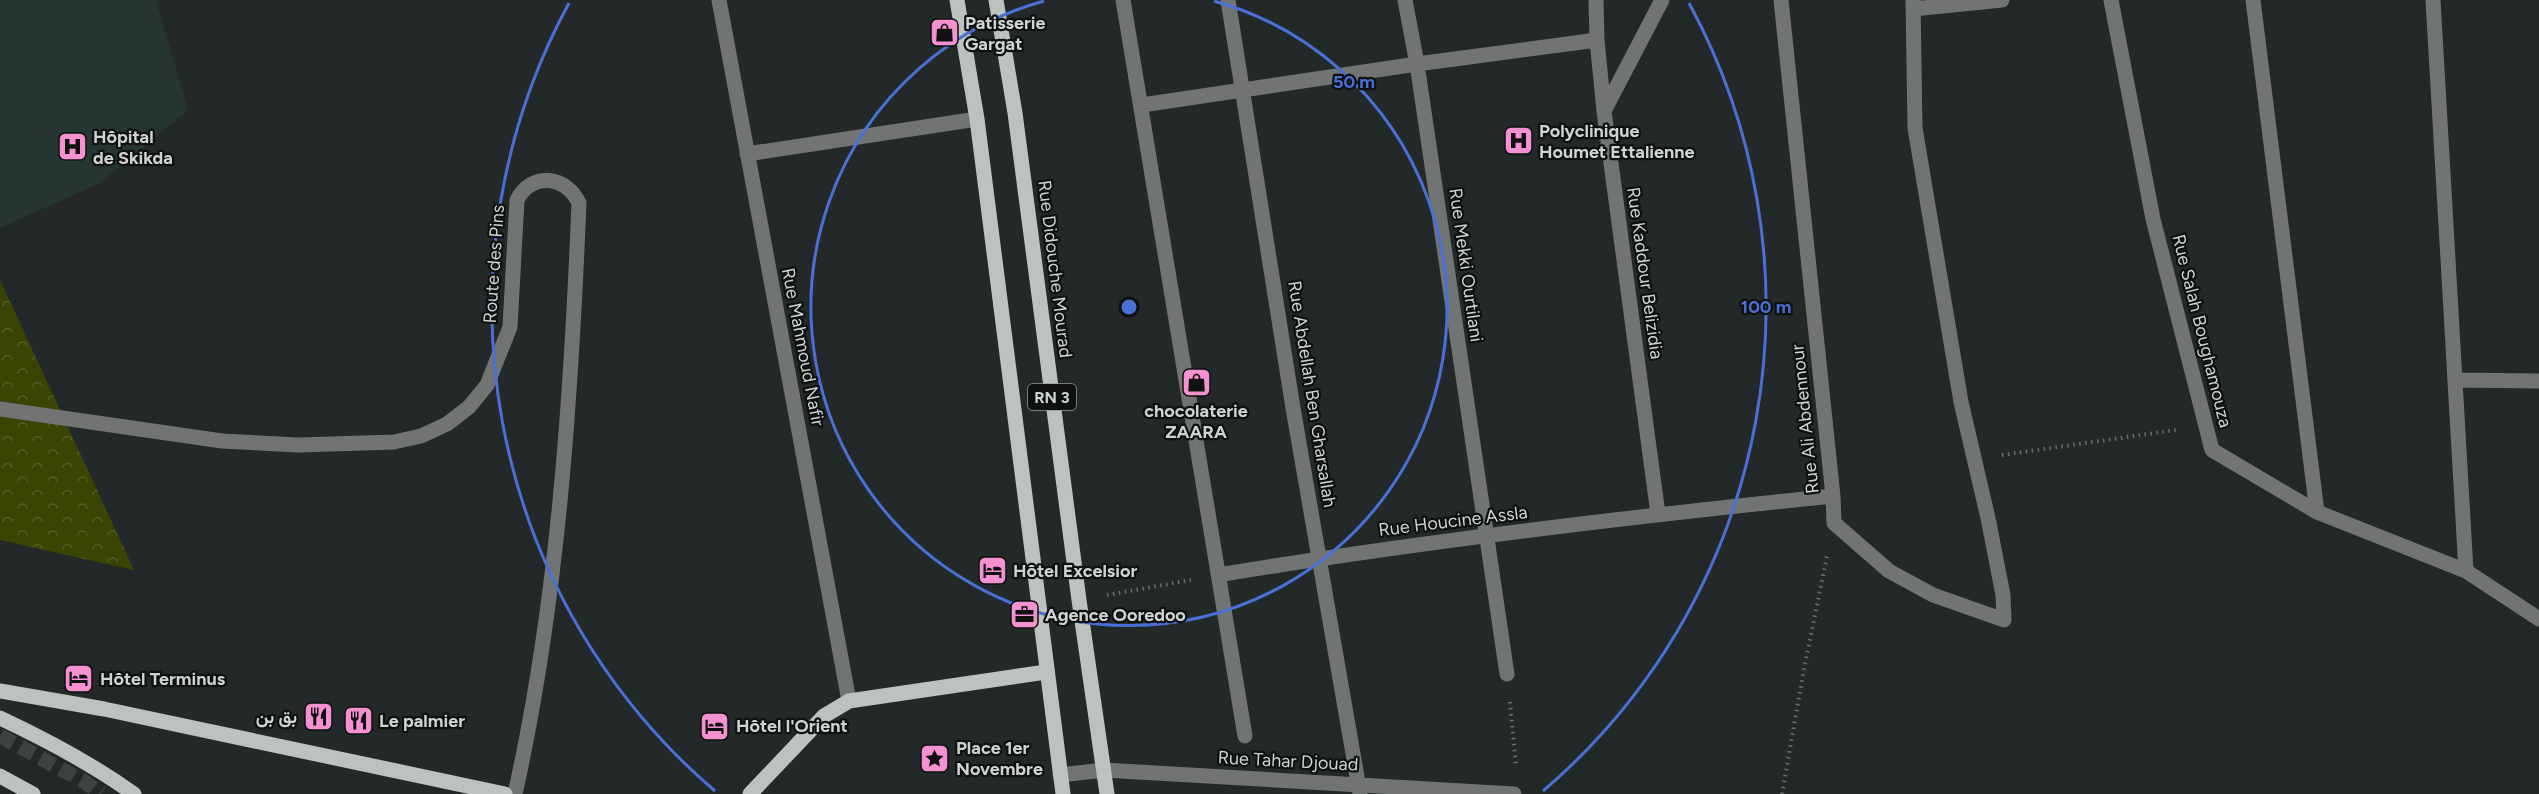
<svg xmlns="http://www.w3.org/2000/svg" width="2539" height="794" viewBox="0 0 2539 794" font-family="Figtree,Vazirmatn,sans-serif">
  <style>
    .built { fill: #253532 }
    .forest { fill: url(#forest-crowns) }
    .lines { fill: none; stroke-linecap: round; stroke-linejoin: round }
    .major-tunnel { stroke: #3c4342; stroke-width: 15; stroke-dasharray: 15 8; stroke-linecap: butt }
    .path { stroke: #69706f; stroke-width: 4; stroke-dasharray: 1.5 4.5; stroke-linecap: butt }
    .minor { stroke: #717472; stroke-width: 15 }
    .major { stroke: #bcc2bd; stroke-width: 15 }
    .ring { fill: none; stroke: #4a70d7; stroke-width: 3 }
    .labels { text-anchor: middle; stroke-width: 4.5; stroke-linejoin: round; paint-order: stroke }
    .shield { fill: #0e1110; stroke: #959a98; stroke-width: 1.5 }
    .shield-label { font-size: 16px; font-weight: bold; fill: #cfd4d3 }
    .poi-label { font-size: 18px; font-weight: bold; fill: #cfd4d3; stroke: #0e1110; text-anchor: start }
    .street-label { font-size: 18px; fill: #cfd4d3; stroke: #0e1110 }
    .centre { fill: #4a70d7; stroke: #0e1110; stroke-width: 3 }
    .ring-label { font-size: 18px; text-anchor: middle; font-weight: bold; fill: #4a70d7; stroke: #0e1110; stroke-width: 4.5; stroke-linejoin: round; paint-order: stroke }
  </style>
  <defs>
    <pattern id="forest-crowns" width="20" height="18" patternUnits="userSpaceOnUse" patternTransform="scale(1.5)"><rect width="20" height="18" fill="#3a4403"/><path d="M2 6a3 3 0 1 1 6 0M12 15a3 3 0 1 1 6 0" fill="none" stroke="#555e27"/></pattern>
  </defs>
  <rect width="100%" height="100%" fill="#222928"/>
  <path class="built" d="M0,0H156L188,110L100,183L0,228Z"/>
  <path class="forest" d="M0,280L134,570L0,540Z"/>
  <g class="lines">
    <path class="major-tunnel" d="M0,736L85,782L101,794"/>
    <path class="path" d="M2002,455L2176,430
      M1107,595L1191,580
      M1510,702L1516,766
      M1782,794L1804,669L1827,556"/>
    <path class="minor" d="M719,0L849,701
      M1123,0L1245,736
      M1228,0L1293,408L1360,794
      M1405,0L1417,64L1507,674
      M1596,0L1597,40L1604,111L1658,514
      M1781,0L1833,496L1834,523L1889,571L1933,595L2004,620L2003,595L1988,518L1961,402L1915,128L1913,0
      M2111,0L2153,219L2212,450L2317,512L2466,571L2539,619
      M2253,0L2317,512
      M2433,0L2466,571
      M1913,9L2002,0
      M1142,105L1417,64L1597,40
      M1604,111L1662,0
      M747,154L977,119
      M2455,380L2539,381
      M0,409L222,441L298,445L394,442L421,436L447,424L469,407L487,385L510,327L517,200C531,172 566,175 579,203C571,400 558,601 515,794
      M1218,575C1422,541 1628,517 1833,496
      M1060,775L1104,770L1514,794"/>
    <path class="major" d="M957,0L977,119L1063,794
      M996,0L1015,113L1079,600L1107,794
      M0,691L104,709L505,794
      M0,718C47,740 92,764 134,794
      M0,776L33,794
      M750,794L824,716L849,701L1046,672"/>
  </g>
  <g class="ring">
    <path d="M1214 1A318 318 0 1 1 1044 1"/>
    <path d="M715 791A637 637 0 0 1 569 3M1689 3A637 637 0 0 1 1543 791"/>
  </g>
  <defs>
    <symbol id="shop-square" viewBox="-11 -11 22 22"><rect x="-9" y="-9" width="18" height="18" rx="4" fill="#f590d1" stroke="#0e1110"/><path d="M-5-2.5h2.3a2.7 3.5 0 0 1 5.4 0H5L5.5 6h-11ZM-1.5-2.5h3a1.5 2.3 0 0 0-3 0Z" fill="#111"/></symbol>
    <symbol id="hospital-square" viewBox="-11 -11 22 22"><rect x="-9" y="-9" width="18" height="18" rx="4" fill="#f590d1" stroke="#0e1110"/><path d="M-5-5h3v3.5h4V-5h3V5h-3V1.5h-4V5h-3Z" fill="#111"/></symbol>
    <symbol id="hotel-square" viewBox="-11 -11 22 22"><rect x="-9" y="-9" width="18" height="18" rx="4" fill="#f590d1" stroke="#0e1110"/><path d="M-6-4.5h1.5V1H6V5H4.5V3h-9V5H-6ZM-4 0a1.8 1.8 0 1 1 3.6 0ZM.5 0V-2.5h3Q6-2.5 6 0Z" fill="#111"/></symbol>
    <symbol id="office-square" viewBox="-11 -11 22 22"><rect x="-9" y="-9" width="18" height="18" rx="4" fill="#f590d1" stroke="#0e1110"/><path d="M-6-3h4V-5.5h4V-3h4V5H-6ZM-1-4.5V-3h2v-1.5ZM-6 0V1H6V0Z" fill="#111"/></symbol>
    <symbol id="restaurant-square" viewBox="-11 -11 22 22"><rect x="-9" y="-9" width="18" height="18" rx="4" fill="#f590d1" stroke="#0e1110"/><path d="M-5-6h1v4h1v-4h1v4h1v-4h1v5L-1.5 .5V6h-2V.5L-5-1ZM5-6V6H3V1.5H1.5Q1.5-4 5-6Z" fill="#111"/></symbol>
    <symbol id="sight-square" viewBox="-11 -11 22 22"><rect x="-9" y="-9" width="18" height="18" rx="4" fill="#f590d1" stroke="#0e1110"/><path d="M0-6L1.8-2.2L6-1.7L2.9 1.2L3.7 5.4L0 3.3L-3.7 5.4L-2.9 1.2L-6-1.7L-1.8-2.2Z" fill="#111"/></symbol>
  </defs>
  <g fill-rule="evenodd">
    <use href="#shop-square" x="928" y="16" width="33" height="33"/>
    <use href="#hospital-square" x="1502" y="124" width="33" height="33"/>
    <use href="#hospital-square" x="56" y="130" width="33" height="33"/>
    <use href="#shop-square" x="1180" y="366" width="33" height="33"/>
    <use href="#hotel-square" x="976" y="554" width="33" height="33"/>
    <use href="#office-square" x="1008" y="598" width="33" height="33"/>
    <use href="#hotel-square" x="62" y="662" width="33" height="33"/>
    <use href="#restaurant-square" x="302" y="700" width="33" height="33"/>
    <use href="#restaurant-square" x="342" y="704" width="33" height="33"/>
    <use href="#hotel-square" x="698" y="710" width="33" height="33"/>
    <use href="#sight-square" x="918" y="742" width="33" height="33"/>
  </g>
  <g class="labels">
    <rect class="shield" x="1028" y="384" width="48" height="26" rx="4.5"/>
    <g class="shield-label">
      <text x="1052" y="403">RN 3</text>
    </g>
    <g class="poi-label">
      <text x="965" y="29">Patisserie<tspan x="965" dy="21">Gargat</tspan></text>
      <text x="1539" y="137">Polyclinique<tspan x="1539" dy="21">Houmet Ettalienne</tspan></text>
      <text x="93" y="143">Hôpital<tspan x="93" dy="21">de Skikda</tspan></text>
      <text x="1196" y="417" text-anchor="middle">chocolaterie<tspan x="1196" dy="21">ZAARA</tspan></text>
      <text x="1013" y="577">Hôtel Excelsior</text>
      <text x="1045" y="621">Agence Ooredoo</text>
      <text x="100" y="685">Hôtel Terminus</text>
      <text x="297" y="723" text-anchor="end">بق بن</text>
      <text x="379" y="727">Le palmier</text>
      <text x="736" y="732">Hôtel l'Orient</text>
      <text x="956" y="754">Place 1er<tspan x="956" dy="21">Novembre</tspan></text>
    </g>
    <g class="street-label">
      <text transform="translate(494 264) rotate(-86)" y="6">Route des Pins</text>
      <text transform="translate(1466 265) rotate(82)" y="6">Rue Mekki Ourtilani</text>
      <text transform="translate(1055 269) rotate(83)" y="6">Rue Didouche Mourad</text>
      <text transform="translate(1645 273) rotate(82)" y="6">Rue Kaddour Belizidia</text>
      <text transform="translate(2202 331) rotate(76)" y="6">Rue Salah Boughamouza</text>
      <text transform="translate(803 347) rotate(79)" y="6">Rue Mahmoud Nafir</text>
      <text transform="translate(1312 394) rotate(81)" y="6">Rue Abdellah Ben Gharsallah</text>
      <text transform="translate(1805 419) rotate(-96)" y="6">Rue Ali Abdennour</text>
      <text transform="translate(1453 521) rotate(-7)" y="6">Rue Houcine Assla</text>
      <text transform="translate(1288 761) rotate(3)" y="6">Rue Tahar Djouad</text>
    </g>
  </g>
  <circle cx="1129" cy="307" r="9" class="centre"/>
  <g class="ring-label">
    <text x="1354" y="88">50 m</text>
    <text x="1766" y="313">100 m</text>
  </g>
</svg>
